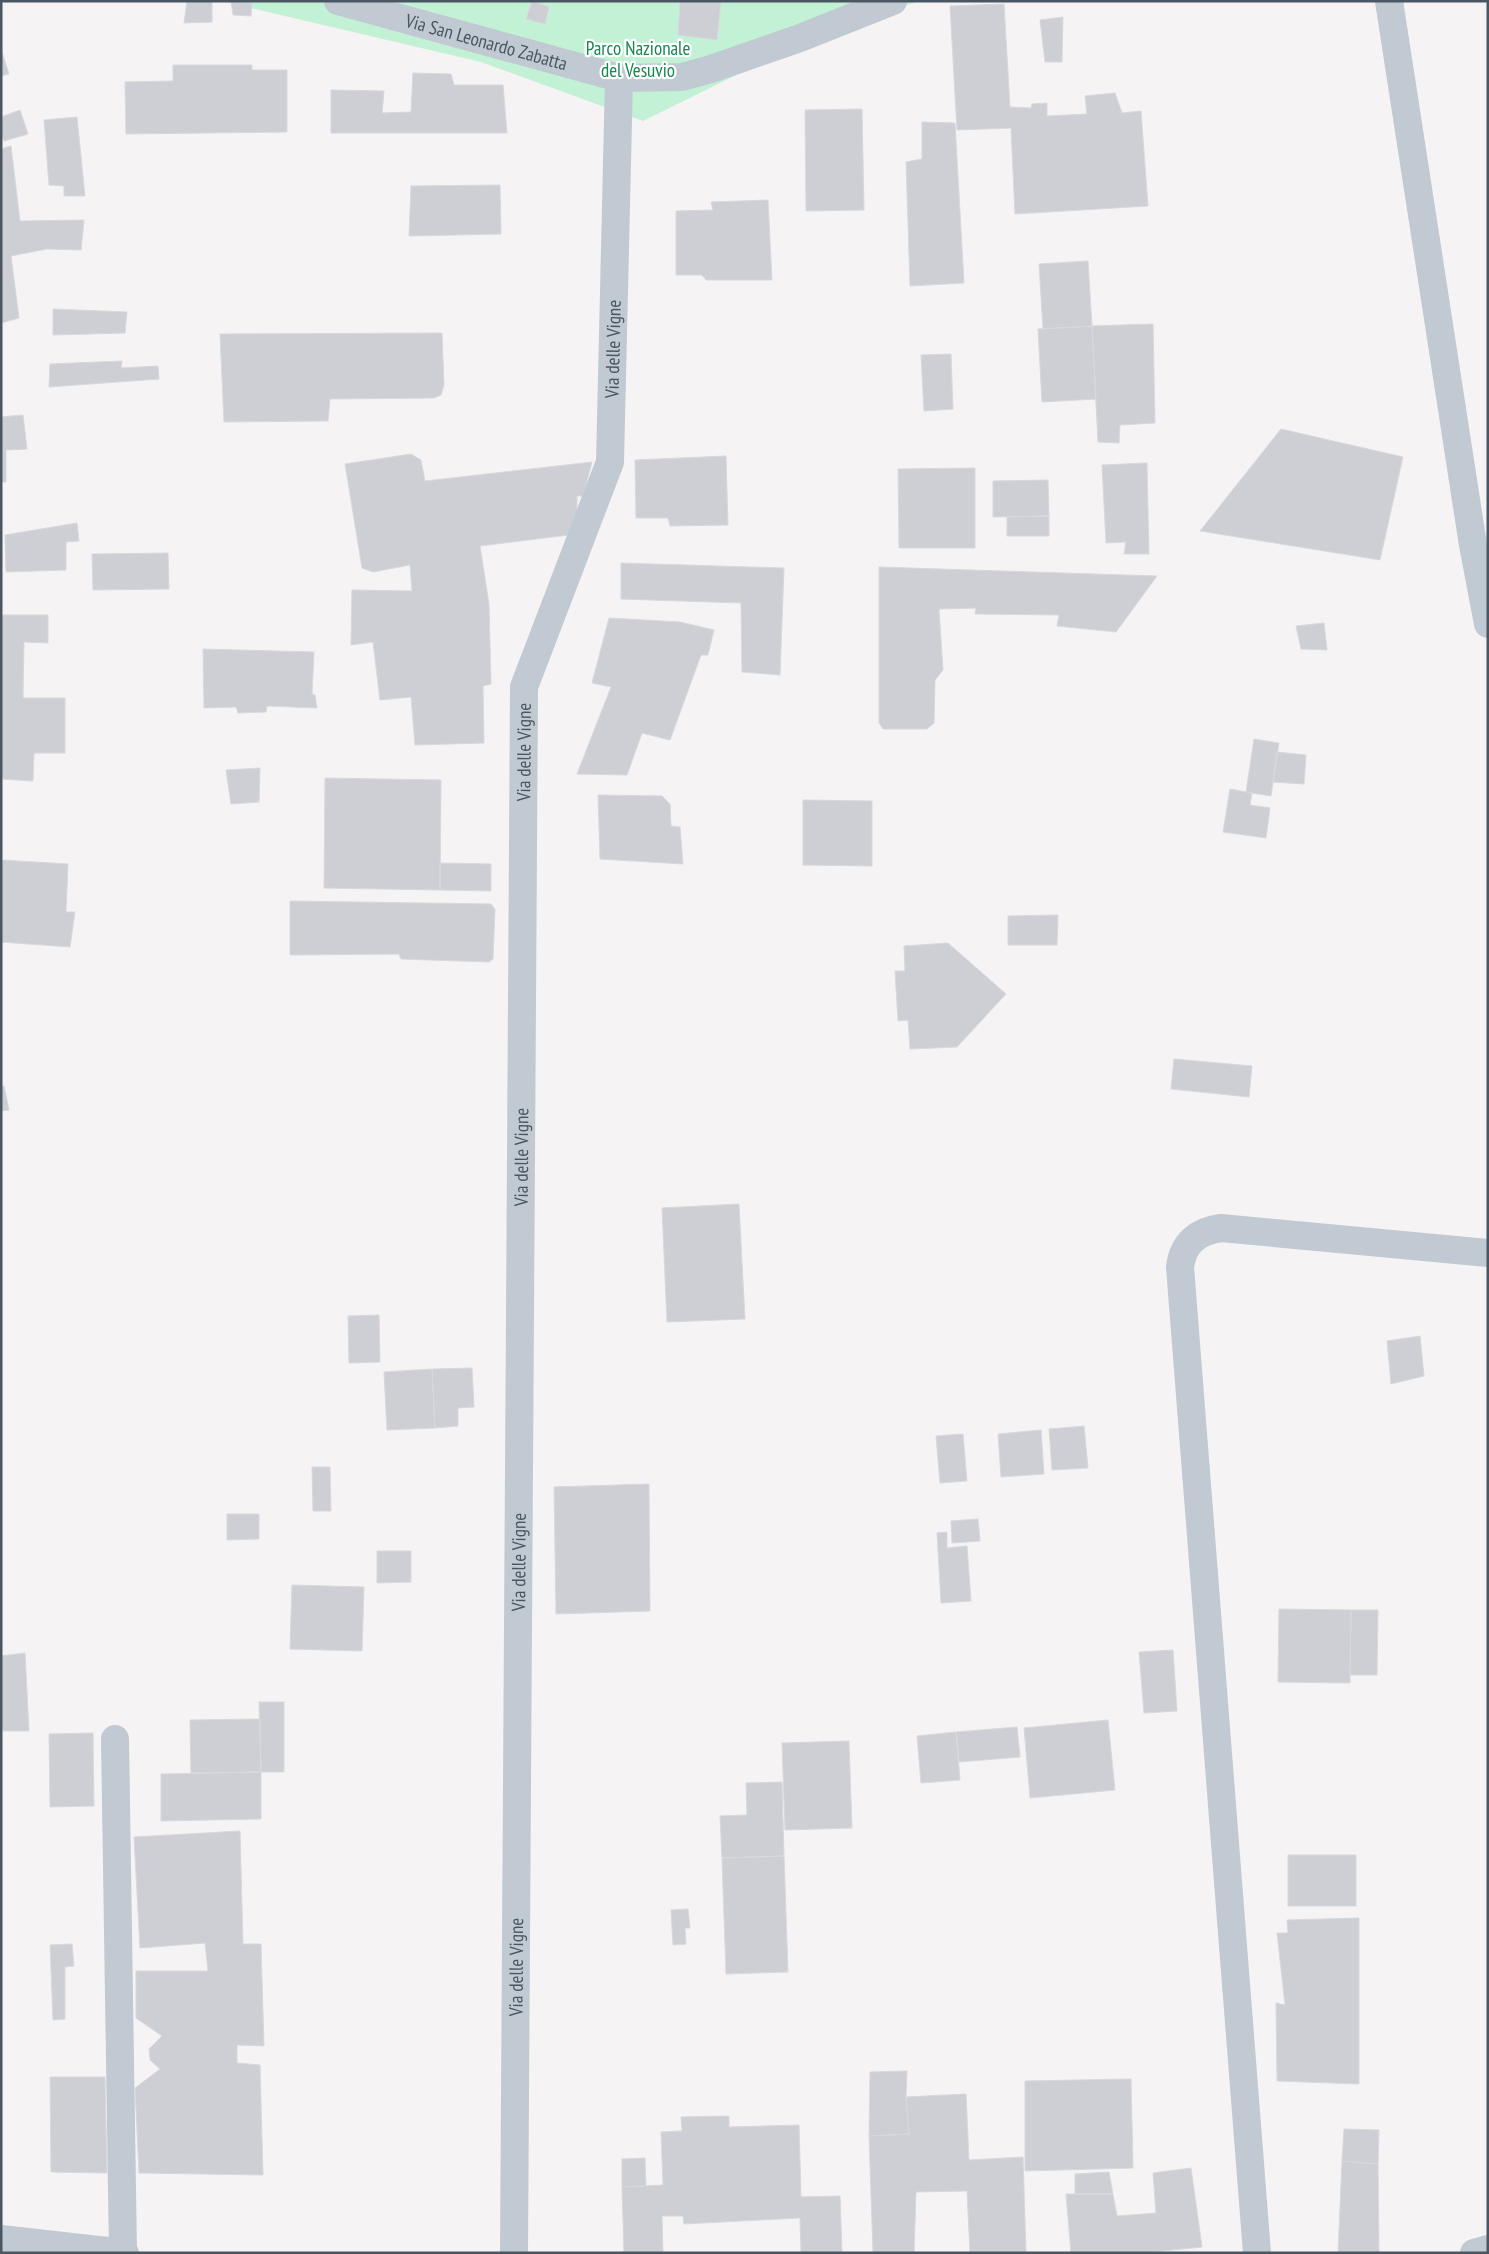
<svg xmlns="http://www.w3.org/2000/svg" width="1489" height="2254" viewBox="0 0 1489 2254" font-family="'PT Sans Narrow',sans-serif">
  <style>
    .green { fill: #c3f1d5 }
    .building { fill: #cdcfd5; stroke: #d7d9de }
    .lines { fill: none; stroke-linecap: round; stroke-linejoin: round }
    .minor { stroke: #c1cad2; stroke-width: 28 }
    .labels { text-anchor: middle; stroke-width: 4.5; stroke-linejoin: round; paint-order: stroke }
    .street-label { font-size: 19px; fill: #4a5661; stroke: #fff }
    .park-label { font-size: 19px; fill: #17864f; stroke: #fff }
  </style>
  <rect width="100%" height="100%" fill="#f5f3f3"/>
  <path class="green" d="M221,1H919L795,46L643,121L481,62Z"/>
  <path class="building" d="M187,1H212V22L184,23Z
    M231,1L252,3L251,16L233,15Z
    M532,1L549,7L545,24L526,19Z
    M680,1H721L717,40L678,35Z
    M1004,4L1010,107L1031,108L1032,104L1047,103V116L1087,114L1085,96L1115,93L1122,113L1141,111L1148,206L1015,214L1011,128L957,130L950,6Z
    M1063,17L1062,62H1045L1040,20Z
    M1,49L9,74L1,76Z
    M173,65H252V70H287V132L126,134L125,82L173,81Z
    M413,73L451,74L454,85H503L507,133H331V90L384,91L382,113L411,112Z
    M862,109L864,210L806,211L805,110Z
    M20,110L28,134L4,141L1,132V117Z
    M77,117L85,196H64V186L49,185L44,120Z
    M922,122L955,123L964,283L910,286L906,162L922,159Z
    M11,146L20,221L84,220L81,250L47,249L11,256L19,318L1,323V149Z
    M500,185L501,234L409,236L411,186Z
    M768,200L772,280H706L702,275H676V211L713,210L711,202Z
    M1088,261L1092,326L1043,329L1039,264Z
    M53,309L127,312L125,333L53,335Z
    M1153,324L1155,423L1120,425L1119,443L1098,442L1092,326Z
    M1092,326L1096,399L1042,402L1038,329Z
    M442,333L444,385L441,395L434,398L330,399L328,421L224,422L220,334Z
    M951,354L953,409L924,411L921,355Z
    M122,361L121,368L158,366L159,379L49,387L50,364Z
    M23,415L27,449L6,450V482H1V417Z
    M1281,429L1403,457L1380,560L1200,531Z
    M411,454L421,460L425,481L592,462L583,496H577V534L480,546L489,604L491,684L483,686L484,743L415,745L411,697L380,700L373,642L351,645L352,590L412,591L410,565L373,572L362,568L345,464Z
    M726,456L728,525L670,526L668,518H636L635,460Z
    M1147,463L1149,554H1124L1126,542L1106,543L1102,465Z
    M975,468V548H899L898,469Z
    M1048,480L1049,516L993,517V481Z
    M1049,516V536H1007V517Z
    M77,523L79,541L66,542V570L6,572L5,535Z
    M168,553L169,589L93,590L92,554Z
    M621,563L784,568L780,675L742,672L741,603L621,599Z
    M879,567L1157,576L1116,632L1057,626L1059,615L975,614L976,608L939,609L943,670L935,680L934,723L927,729H883L879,723Z
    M1,615H48V643L24,642L23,698H65V753H34L33,781L1,779Z
    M609,618L680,622L714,630L708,655H701L670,740L642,733L627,775L577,774L611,687L592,683Z
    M1324,623L1327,650L1301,649L1296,626Z
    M203,649L314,652L312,694L315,695L317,708L267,706L266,712L238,713L236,707L204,708Z
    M1254,739L1279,743L1271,796L1246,792Z
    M1277,752L1306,755L1304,784L1273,782Z
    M260,768L259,802L231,804L226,770Z
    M325,778L441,780L440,890L324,888Z
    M1230,789L1252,793L1250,805L1270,808L1266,838L1223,832Z
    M598,795L662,796L670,804L671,826L680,827L683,864L600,859Z
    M803,800L872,801V866L803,865Z
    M1,860L68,864L66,912H75L70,947L1,942Z
    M440,863L491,864V891L440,890Z
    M290,901L491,904L495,909L493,959L489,962L401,959L399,954L290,955Z
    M1058,915L1057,945H1008V916Z
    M948,943L1006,994L957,1047L910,1049L908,1020L898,1021L895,971H905L904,946Z
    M1174,1059L1252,1066L1249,1097L1171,1089Z
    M1,1086H4L9,1110L1,1111Z
    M739,1204L745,1319L667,1322L662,1208Z
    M379,1315L380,1362L349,1363L348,1316Z
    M1420,1336L1424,1376L1391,1384L1387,1341Z
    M472,1368L474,1407L458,1408V1426L435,1428L432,1369Z
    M432,1369L435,1428L387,1430L384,1372Z
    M1084,1426L1088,1468L1052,1470L1049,1429Z
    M1041,1430L1044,1474L1001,1477L998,1434Z
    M963,1434L967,1481L940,1483L936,1436Z
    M312,1467H330L331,1511H313Z
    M649,1484L650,1611L556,1614L554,1487Z
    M227,1514H259V1539L227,1540Z
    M978,1519L980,1541L952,1543L951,1521Z
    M947,1532V1548L967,1546L971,1601L941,1603L937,1533Z
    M377,1551H411V1582L377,1583Z
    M292,1585L364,1587L362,1651L290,1649Z
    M1279,1609L1351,1610L1350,1683L1278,1682Z
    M1351,1610H1378L1377,1675H1350Z
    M1173,1650L1177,1711L1144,1713L1139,1652Z
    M25,1653L29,1731H1V1656Z
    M259,1702H284V1772H261Z
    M260,1719L261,1772L191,1773L190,1720Z
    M1108,1720L1115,1790L1030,1798L1024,1728Z
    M1017,1727L1020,1757L959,1762L956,1732Z
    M956,1732L960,1780L921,1783L917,1736Z
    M93,1733L94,1806L50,1807L49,1734Z
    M849,1741L852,1828L785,1830L782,1743Z
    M261,1772V1819L161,1821V1774Z
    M782,1782L784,1856L722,1858L720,1816L747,1815L746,1783Z
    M240,1831L243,1944H261L264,2046L237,2045V2063L260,2065L263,2175L139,2173L135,2088L160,2069L150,2060L149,2049L162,2036L136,2018V1971H208L205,1943L140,1948L134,1837Z
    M1288,1855H1356V1906H1288Z
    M784,1856L788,1972L726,1974L722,1858Z
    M688,1909L690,1928H685L686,1944L673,1945L671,1910Z
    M1359,1918V2084L1277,2081L1276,2003L1285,2005L1277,1933H1288L1287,1920Z
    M72,1944L74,1966L65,1967V2019L53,2020L50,1945Z
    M907,2071L906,2097L909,2134L869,2136L870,2072Z
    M50,2077H105L107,2173L51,2172Z
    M1131,2079L1133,2168L1025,2171V2081Z
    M966,2094L969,2160L1023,2157L1026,2253H970L967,2191L916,2192L914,2253H873L869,2136L909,2134L906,2097Z
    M729,2116V2127L799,2125L801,2197L840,2196L842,2253H801L800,2218L684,2224L683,2216H662L663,2253H624L622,2187L663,2185L661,2132L682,2131L681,2117Z
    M1344,2129L1379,2130L1378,2164L1342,2161Z
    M645,2158L646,2186L622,2187V2159Z
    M1342,2161L1378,2164L1379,2253H1338Z
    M1191,2168L1202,2247L1142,2253H1071L1066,2194H1113L1117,2216L1156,2213L1153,2173Z
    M1109,2172L1113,2194H1075V2174Z"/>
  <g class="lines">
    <g class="minor">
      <path id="s1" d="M338,1L619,78L682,77L711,69L800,38L893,1"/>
      <path d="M1389,1L1473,545L1488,624"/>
      <path d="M115,1739L123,2253"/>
      <path d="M1,2239L125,2253"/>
      <path id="s2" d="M514,2253L524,687L610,462L619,78"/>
      <path d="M1257,2253L1180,1267C1183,1243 1198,1231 1221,1228L1488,1253"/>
      <path d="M1474,2253L1488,2249"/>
    </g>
  </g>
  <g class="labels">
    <g class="street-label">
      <text dy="7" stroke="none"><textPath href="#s1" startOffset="154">Via San Leonardo Zabatta</textPath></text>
      <text dy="7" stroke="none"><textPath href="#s2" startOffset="1920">Via delle Vigne</textPath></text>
      <text dy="7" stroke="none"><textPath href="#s2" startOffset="1501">Via delle Vigne</textPath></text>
      <text dy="7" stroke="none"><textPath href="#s2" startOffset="1096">Via delle Vigne</textPath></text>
      <text dy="7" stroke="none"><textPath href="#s2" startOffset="691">Via delle Vigne</textPath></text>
      <text dy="7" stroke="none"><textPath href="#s2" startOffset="286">Via delle Vigne</textPath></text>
    </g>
    <g class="park-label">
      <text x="638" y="55">Parco Nazionale<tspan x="638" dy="22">del Vesuvio</tspan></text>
    </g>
  </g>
  <rect width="1489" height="2254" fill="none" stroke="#4a5661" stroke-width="5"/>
</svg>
